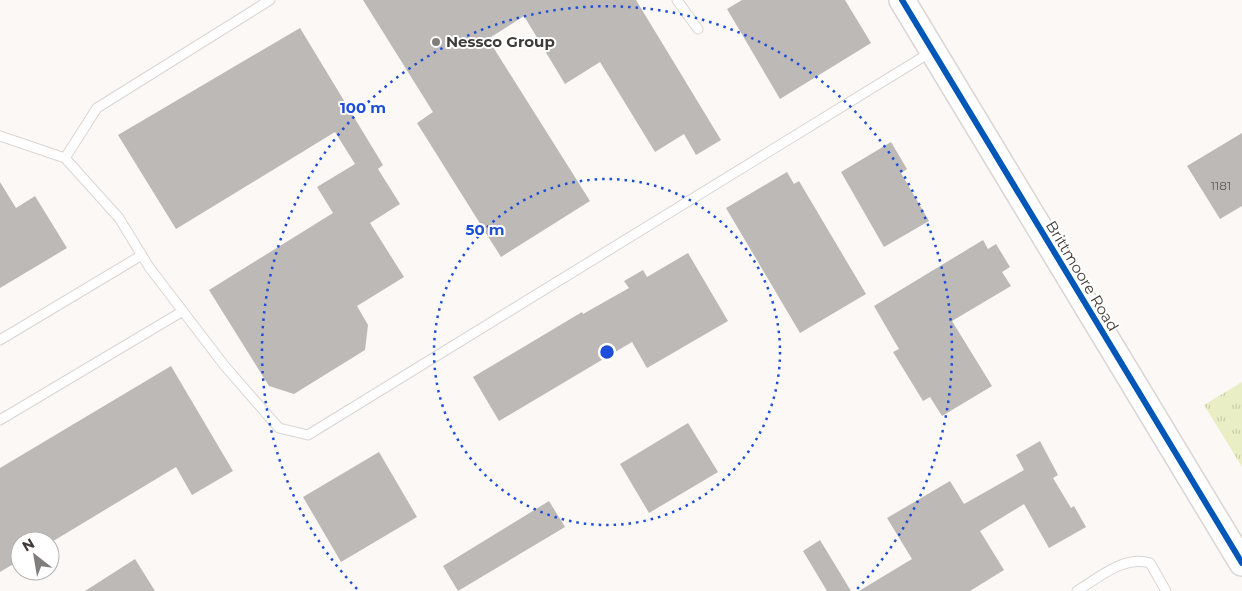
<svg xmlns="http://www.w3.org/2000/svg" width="1242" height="591" viewBox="0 0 1242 591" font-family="Montserrat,sans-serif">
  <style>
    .grass { fill: url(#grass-tufts) }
    .building { fill: #bdb9b7 }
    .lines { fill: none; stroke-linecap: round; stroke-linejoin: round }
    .lane-casing { stroke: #d9d5d3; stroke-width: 11 }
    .secondary-casing { stroke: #d9d5d3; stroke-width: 28 }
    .lane { stroke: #fffefe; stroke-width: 9 }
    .secondary { stroke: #fffefe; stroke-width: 25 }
    .cycleway-casing { stroke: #fff; stroke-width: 9 }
    .cycleway { stroke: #0057b8; stroke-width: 6 }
    .ring { fill: none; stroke: #1d4ed8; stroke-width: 2.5; stroke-dasharray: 2.5 5 }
    .poi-dot { fill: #817d7b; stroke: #fff; stroke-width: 2 }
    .labels { text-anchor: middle; stroke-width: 4; stroke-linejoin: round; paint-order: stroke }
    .number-label { font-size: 12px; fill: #5e5a58 }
    .poi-label { font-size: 15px; font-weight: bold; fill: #3f3b39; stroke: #fff; text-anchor: start }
    .street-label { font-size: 15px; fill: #3f3b39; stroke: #fff }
    .centre { fill: #1d4ed8; stroke: #fff; stroke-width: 2.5 }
    .ring-label { font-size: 15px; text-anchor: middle; font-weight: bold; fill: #1d4ed8; stroke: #fff; stroke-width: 4; stroke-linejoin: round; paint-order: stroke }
  </style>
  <defs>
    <pattern id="grass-tufts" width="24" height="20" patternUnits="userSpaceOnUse" patternTransform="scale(1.25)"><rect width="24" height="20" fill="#e9eec4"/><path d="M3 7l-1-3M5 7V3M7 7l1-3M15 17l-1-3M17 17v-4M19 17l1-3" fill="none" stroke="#c9cda9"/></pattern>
  </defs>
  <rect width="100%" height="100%" fill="#fcf8f6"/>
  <path class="grass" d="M1242,382V467L1204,405Z"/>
  <path class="building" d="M363,0H636L721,140L696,155L684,134L655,152L600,62L565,84L524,16L488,39L590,201L501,257L417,123L433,112Z
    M742,0H845L871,43L780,99L727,9Z
    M300,28L383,165L378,169L400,204L370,223L404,277L357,306L368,325L365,350L294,394L269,386L209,290L333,213L317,187L355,164L335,132L176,229L118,135Z
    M1242,133V206L1220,219L1187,166Z
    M891,142L907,169L901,173L929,221L884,247L841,172Z
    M787,172L794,184L799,181L866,294L800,333L726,208Z
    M0,182L16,208L35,196L67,248L0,288Z
    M983,240L988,249L996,244L1010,267L1002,272L1011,286L952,321L992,386L942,416L930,397L923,401L893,352L899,349L874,306Z
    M688,253L728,321L647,368L632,342L499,421L473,377L582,312L583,314L629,288L624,281L643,270L647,277Z
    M171,366L233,471L192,495L176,467L50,543L20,541V560L0,572V468Z
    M688,423L718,472L649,513L620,464Z
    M1040,441L1058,475L1053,478L1071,508L1074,506L1086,527L1049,548L1024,504L980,531L1004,570L970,591H859L912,559L887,518L950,481L964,504L1024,470L1016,455Z
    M379,452L417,517L341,562L303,497Z
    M549,501L565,527L458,591L443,566Z
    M820,540L851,591H827L803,551Z
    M135,559L155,591H85Z"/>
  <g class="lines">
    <defs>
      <path id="lane" d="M270,0L97,108L65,158L119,218L149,267L224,365L264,411L279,428L308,435L931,52
        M677,0L698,29
        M0,136L65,158
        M0,340L142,255
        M0,420L183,311
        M1077,591C1098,578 1124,555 1150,563L1166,591"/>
      <path id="secondary" d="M902,0L1242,563"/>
    </defs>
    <use href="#lane" class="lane-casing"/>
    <use href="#secondary" class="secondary-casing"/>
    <use href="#lane" class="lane"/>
    <use href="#secondary" class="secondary"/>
    <defs>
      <path id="cycleway" d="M902,0L1242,563"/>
    </defs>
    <use href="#cycleway" class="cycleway-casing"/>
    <use href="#cycleway" class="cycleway"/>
  </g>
  <g class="ring">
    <circle cx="607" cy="352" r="173"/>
    <path d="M357 589A345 345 0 1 1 857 589"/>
  </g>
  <circle class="poi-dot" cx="436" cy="42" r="5"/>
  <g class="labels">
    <g class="number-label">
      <text x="1221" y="190">1181</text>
    </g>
    <g class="poi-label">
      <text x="446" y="47">Nessco Group</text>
    </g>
    <g class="street-label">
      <text transform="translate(1082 276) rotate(59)" y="5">Brittmoore Road</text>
    </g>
  </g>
  <circle cx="607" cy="352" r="8" class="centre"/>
  <g class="ring-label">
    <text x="363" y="113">100 m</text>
    <text x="485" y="235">50 m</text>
  </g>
  <g transform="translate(35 556) rotate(329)"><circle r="24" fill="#ffffff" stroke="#b2b1b0"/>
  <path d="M0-4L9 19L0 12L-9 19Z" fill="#817d7b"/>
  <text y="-8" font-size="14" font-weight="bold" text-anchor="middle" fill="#3f3b39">N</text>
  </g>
</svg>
